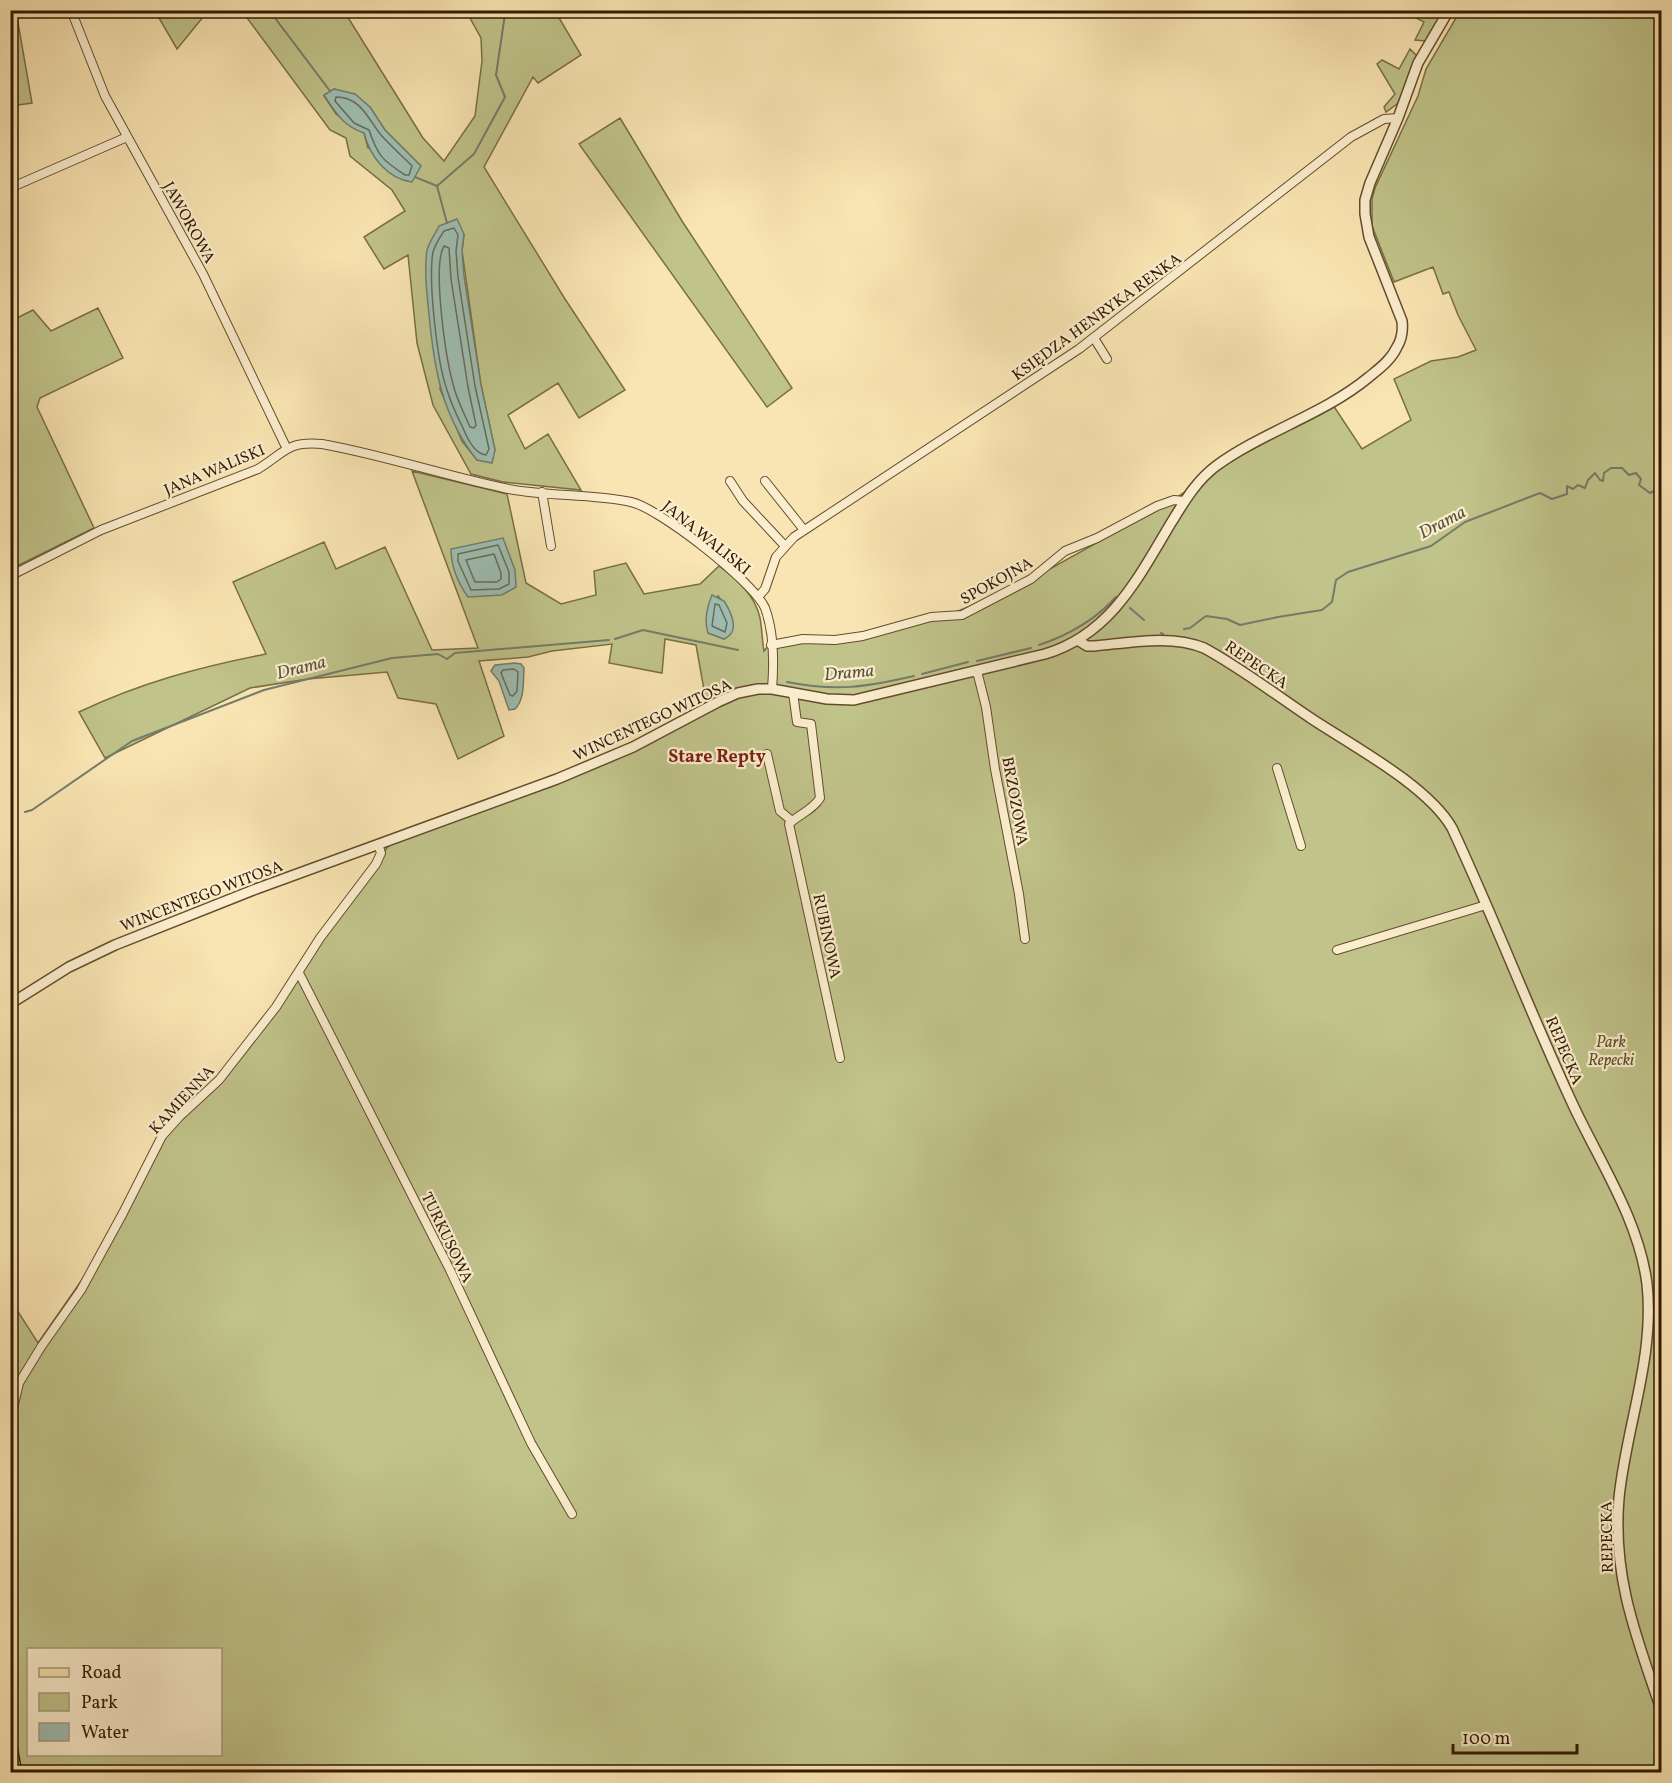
<svg xmlns="http://www.w3.org/2000/svg" width="1672" height="1783" viewBox="0 0 1672 1783" font-family="Vollkorn,serif">
  <style>
    .green { fill: #c0c38a; stroke: #7a6e45; stroke-width: 1.5; fill-rule: evenodd }
    .water { fill: #9ebeb2; stroke: #737c6b; stroke-width: 1.5 }
    .lines { fill: none; stroke-linecap: round; stroke-linejoin: round }
    .shore { stroke: #686c59; stroke-width: 1.5 }
    .stream { stroke: #737c6b; stroke-width: 2 }
    .minor-casing { stroke: #644c2d; stroke-width: 10 }
    .tertiary-casing { stroke: #644c2d; stroke-width: 12 }
    .primary-casing { stroke: #331900; stroke-width: 15 }
    .minor { stroke: #fbeece; stroke-width: 8 }
    .tertiary { stroke: #fbeece; stroke-width: 9 }
    .primary { stroke: #f9e5b3; stroke-width: 12 }
    .labels { text-anchor: middle; stroke-width: 4.5; stroke-linejoin: round; paint-order: stroke }
    .street-label { font-size: 16px; fill: #331900; stroke: #fbeece }
    .park-label { font-size: 16px; font-style: italic; fill: #5d4c29; stroke: #fbeece }
    .water-label { font-size: 18px; font-style: italic; fill: #58533e; stroke: #fbeece }
    .neighbourhood-label { font-size: 18px; font-weight: bold; fill: #7a1f14; stroke: #fbeece }
  </style>
  <rect width="100%" height="100%" fill="#f9e5b3"/>
  <filter id="stains"><feTurbulence type="fractalNoise" baseFrequency=".00333" numOctaves="4"/><feColorMatrix values="0 0 0 0 .2 0 0 0 0 .09 0 0 0 0 .02 0 0 0 .5 -.17"/></filter>
  <radialGradient id="worn" r=".72"><stop offset=".6" stop-color="#630" stop-opacity="0"/><stop offset="1" stop-color="#630" stop-opacity=".3"/></radialGradient>
  <path class="green" d="M11,10L16,11L32,103L11,106Z
    M155,11H208L177,49Z
    M242,11H344L423,138L444,161L475,116L482,61L481,38L466,11H495L515,16L517,11H555L581,55L538,83L533,77L484,167L565,299L625,390L579,418L558,383L508,415L525,449L548,434L581,490L503,482L471,474L433,405L417,343L408,255L384,269L364,237L405,211L392,190L350,156L346,138L330,130ZM334,89L370,107L385,130L420,166L368,148L364,133L336,114L324,96ZM464,234L462,251L481,385L495,450L477,460L462,441L440,389Z
    M1409,11H1418L1428,17L1432,11H1444L1426,41L1415,40L1424,22L1407,13Z
    M1460,11H1661V1772H11L10,1299L38,1343L95,1261L156,1143L221,1074L253,1036L311,952L389,845L481,810L722,703L735,688L706,701L696,645L665,639L662,673L609,663L612,644L552,651L528,657L479,661L504,736L458,759L436,704L398,698L387,672L308,679L250,688L105,758L79,712C140,683 199,667 266,654L233,582L324,542L336,569L385,547L432,650L478,648L412,471L507,494L526,583L561,604L596,595L594,571L626,563L644,594L700,584L719,566C737,579 755,595 760,618C762,628 762,640 764,651L769,645L876,632L953,613L1014,589L1170,502L1224,465L1333,405L1362,449L1411,420L1394,379L1431,361L1458,357L1476,350L1458,315L1449,292L1443,294L1433,267L1394,282L1372,226V199L1375,188L1418,96L1426,69ZM718,596L728,608L724,639L708,633ZM28,1650H220V1754H28Z
    M1410,49L1417,56L1401,98L1397,104L1386,112L1384,107L1395,94L1377,64L1382,60L1399,69Z
    M620,118L682,221L792,388L767,407L579,144Z
    M98,308L123,358L40,398L37,407L94,528L11,569V321L33,310L51,331Z"/>
  <path class="water" d="M334,89L355,94L370,107L385,130L421,166L412,182C387,179 370,156 364,133C343,126 336,113 324,95Z
    M457,219L464,234L462,251L464,276L481,385L495,450L492,463L477,460C442,416 434,369 429,314C427,294 424,271 427,250C429,242 436,233 439,226Z
    M503,538L515,570L516,587L502,595L468,597C458,583 451,566 451,549Z
    M712,595L724,601C731,612 741,632 724,639L708,633C704,621 707,606 712,595Z
    M514,663L521,664L524,668C523,682 525,699 515,709L509,710L499,681L491,671L495,665Z"/>
  <g class="lines">
    <path class="shore" d="M336,97C361,97 368,119 381,135C391,146 402,156 412,166L409,175H405C382,160 378,156 369,130L354,123L335,101Z
      M454,228L458,235L456,251L458,277L475,386L489,449L486,455C475,454 467,438 463,428C457,416 451,403 447,390C437,362 428,280 433,252C435,245 440,237 444,231Z
      M444,246L449,248L451,279L468,387L476,425L474,428L470,427C464,413 456,398 453,384C446,359 432,266 444,246Z
      M498,545L509,572V584L499,589L471,590L458,561V554Z
      M494,554L501,573V579L497,582H475L466,560Z
      M715,604L719,605L727,623L725,632L712,626Z
      M514,669L518,672L517,691L513,696L510,695L501,673L503,670Z"/>
    <path class="stream" d="M269,10L330,91
      M415,177L437,186
      M437,186L474,154L505,97L496,75L505,14
      M437,186L447,223
      M1130,608L1144,620
      M1184,629L1190,628L1206,616L1227,619L1240,625L1278,617L1322,610L1332,602L1336,580L1348,572L1431,546L1465,522L1540,493L1552,499L1567,494V486L1573,489L1578,485L1585,488L1588,480L1595,473L1600,480L1603,481L1604,473L1611,468H1622L1629,475L1636,473L1641,479L1639,485L1650,493L1662,487
      M1161,633L1163,634
      M615,639L643,630L738,650
      M1039,645C1069,635 1095,620 1116,597
      M977,661L1031,648
      M922,674L968,662
      M787,682C837,692 865,687 914,676
      M25,812L32,810L132,741L264,690L392,658L438,654L447,659L455,653L609,640"/>
    <defs>
      <path id="minor" d="M71,10L105,96L203,274L286,447
        M10,188L127,137
        M1094,338L1107,359
        M730,481L743,501L785,546
        M765,481L804,530
        M542,492L551,546
        M10,576L101,530L258,469C286,452 286,441 322,444C383,455 443,475 504,488C545,497 589,493 631,502C659,508 754,582 765,608C774,632 774,664 772,689
        M758,597L765,589L776,557L794,537L1079,349L1351,137L1384,119L1398,118
        M771,645L803,639L835,640L863,636L931,617L962,615L1031,579L1065,551L1097,538L1157,506L1174,500L1184,501
        M974,671L978,675L986,707L995,769L1019,894L1025,939
        M793,693L797,722L811,724L820,798C813,810 799,814 789,824L840,1058
        M767,754L780,811L792,821
        M1277,768L1301,846
        M1337,950L1486,905
        M299,973L450,1270L531,1443L572,1514
        M10,1421L19,1383L41,1347L81,1290L123,1213L162,1136L180,1116L219,1080L276,1007L320,938L376,864L381,853L378,844"/>
      <path id="tertiary" d="M1079,641L1087,646H1094C1128,643 1171,634 1204,648C1241,668 1276,695 1312,719C1353,746 1428,786 1452,828C1495,920 1531,1015 1574,1107C1601,1164 1639,1221 1647,1284C1655,1357 1626,1427 1619,1498C1612,1577 1637,1639 1662,1712
        M10,1004L69,967L115,945L256,889L557,779L633,747L718,702L738,693L758,689H772L827,699L854,700L1045,654C1111,634 1138,578 1171,523C1184,502 1196,481 1216,466C1264,431 1323,415 1369,377C1380,368 1391,360 1397,347C1402,339 1403,330 1402,321L1369,237L1365,214V200L1370,183L1398,118L1418,63L1449,10"/>
      <path id="primary" d="M10,1744L15,1772"/>
    </defs>
    <use href="#minor" class="minor-casing"/>
    <use href="#tertiary" class="tertiary-casing"/>
    <use href="#primary" class="primary-casing"/>
    <use href="#minor" class="minor"/>
    <use href="#tertiary" class="tertiary"/>
    <use href="#primary" class="primary"/>
  </g>
  <g class="labels">
    <g class="street-label">
      <text transform="translate(190 222) rotate(61)" y="6">JAWOROWA</text>
      <text transform="translate(1096 316) rotate(-36)" y="6">KSIĘDZA HENRYKA RENKA</text>
      <text transform="translate(214 469) rotate(-23)" y="6">JANA WALISKI</text>
      <text transform="translate(707 537) rotate(39)" y="6">JANA WALISKI</text>
      <text transform="translate(996 580) rotate(-29)" y="6">SPOKOJNA</text>
      <text transform="translate(1257 664) rotate(34)" y="6">REPECKA</text>
      <text transform="translate(652 719) rotate(-25)" y="6">WINCENTEGO WITOSA</text>
      <text transform="translate(1016 801) rotate(80)" y="6">BRZOZOWA</text>
      <text transform="translate(201 895) rotate(-21)" y="6">WINCENTEGO WITOSA</text>
      <text transform="translate(828 936) rotate(78)" y="6">RUBINOWA</text>
      <text transform="translate(1565 1050) rotate(67)" y="6">REPECKA</text>
      <text transform="translate(181 1099) rotate(-47)" y="6">KAMIENNA</text>
      <text transform="translate(448 1237) rotate(64)" y="6">TURKUSOWA</text>
      <text transform="translate(1606 1537) rotate(-91)" y="6">REPECKA</text>
    </g>
    <g class="park-label">
      <text x="1611" y="1047">Park<tspan x="1611" dy="18">Repecki</tspan></text>
    </g>
    <g class="water-label">
      <text transform="translate(1442 522) rotate(-28)" y="6">Drama</text>
      <text transform="translate(301 667) rotate(-14)" y="6">Drama</text>
      <text transform="translate(849 672) rotate(-5)" y="6">Drama</text>
    </g>
    <g class="neighbourhood-label">
      <text x="717" y="762">Stare Repty</text>
    </g>
  </g>
  <rect width="1672" height="1783" fill="none" stroke="#f9e5b3" stroke-width="36"/>
  <rect x="12" y="12" width="1648" height="1759" fill="none" stroke="#331900" stroke-width="3"/>
  <rect x="18" y="18" width="1636" height="1747" fill="none" stroke="#331900" stroke-width="1.5"/>
  <rect x="27" y="1648" width="195" height="108" fill="#fbeece" stroke="#ab997c" stroke-width="1.5"/>
  <rect x="39" y="1668" width="30" height="9" fill="#f9e5b3" stroke="#ab997c" stroke-width="1.5"/>
  <text x="81" y="1678" font-size="18" fill="#331900">Road</text>
  <rect x="39" y="1693" width="30" height="18" fill="#c0c38a" stroke="#ab997c" stroke-width="1.5"/>
  <text x="81" y="1708" font-size="18" fill="#331900">Park</text>
  <rect x="39" y="1723" width="30" height="18" fill="#9ebeb2" stroke="#ab997c" stroke-width="1.5"/>
  <text x="81" y="1738" font-size="18" fill="#331900">Water</text>
  <path d="M1453 1744v9h124v-9" fill="none" stroke="#331900" stroke-width="3"/>
  <text x="1462" y="1744" font-size="18" fill="#331900" stroke="#fbeece" stroke-width="4.5" paint-order="stroke">100 m</text>
  <rect width="100%" height="100%" filter="url(#stains)"/>
  <rect width="100%" height="100%" fill="url(#worn)"/>
</svg>
